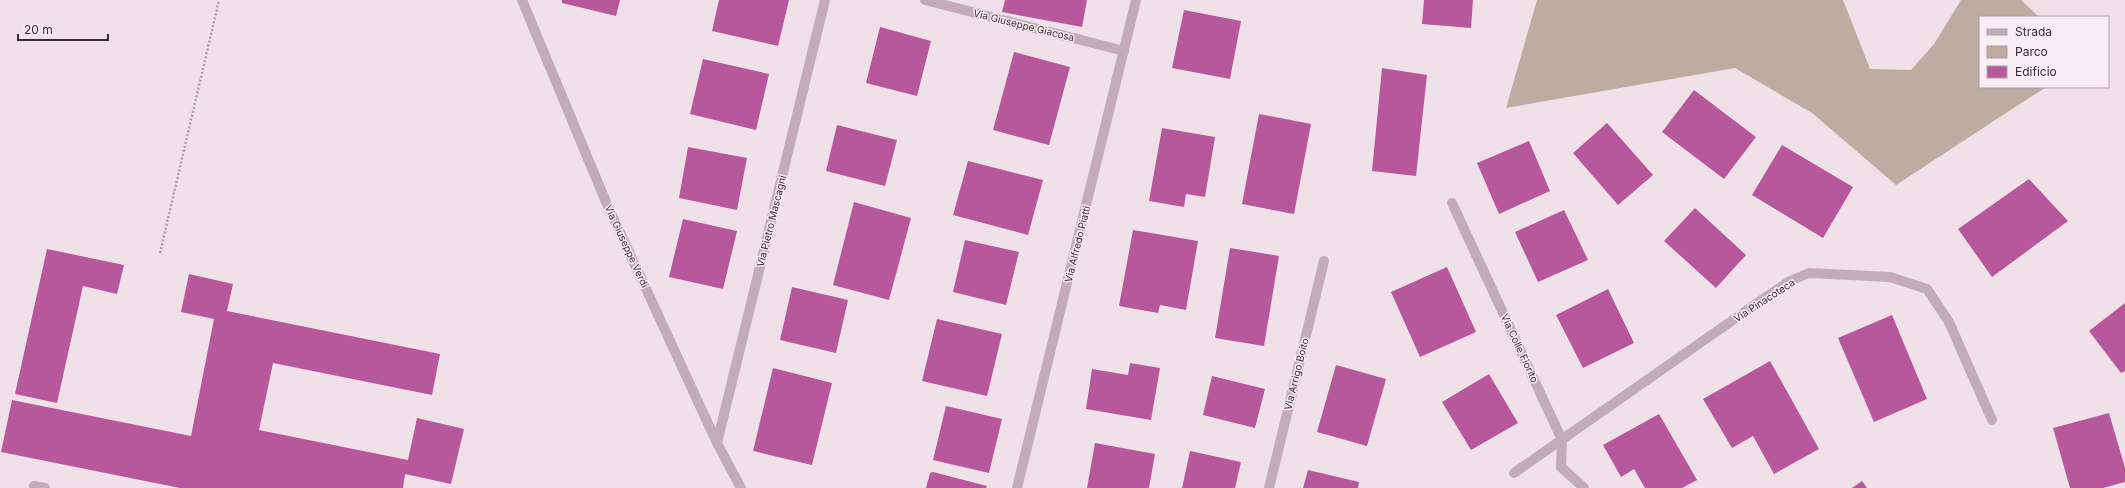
<svg xmlns="http://www.w3.org/2000/svg" width="2125" height="488" viewBox="0 0 2125 488" font-family="Inter,sans-serif">
  <style>
    .green { fill: #beaca2 }
    .building { fill: #b7589d }
    .lines { fill: none; stroke-linecap: round; stroke-linejoin: round }
    .path { stroke: #b398a7; stroke-width: 2.5; stroke-dasharray: 2 2; stroke-linecap: butt }
    .minor { stroke: #c4abb8; stroke-width: 10 }
    .tertiary { stroke: #c4abb8; stroke-width: 10 }
    .labels { text-anchor: middle; stroke-width: 3; stroke-linejoin: round; paint-order: stroke }
    .street-label { font-size: 10px; fill: #372b33; stroke: #f8edf2 }
  </style>
  <rect width="100%" height="100%" fill="#f0e1e8"/>
  <path class="green" d="M1537,0H1843L1870,69L1911,70L1934,44L1961,0H2021L2039,17H1980V87H2046L1896,185L1812,113L1735,68L1506,108Z"/>
  <path class="building" d="M562,0H620L616,16L562,3Z
    M719,0H789L778,46L712,31Z
    M1005,0H1087L1082,27L1002,12Z
    M1424,0H1473L1471,28L1422,24Z
    M1184,10L1241,21L1230,79L1172,68Z
    M880,27L931,41L917,96L866,83Z
    M1014,52L1070,67L1049,145L993,130Z
    M703,59L769,74L756,130L690,114Z
    M1382,68L1427,75L1416,176L1372,171Z
    M1694,90L1756,137L1724,179L1662,132Z
    M1259,114L1311,124L1294,214L1242,204Z
    M1607,123L1653,175L1618,205L1573,153Z
    M837,125L897,140L885,186L826,171Z
    M1162,128L1215,137L1205,197L1186,194L1184,207L1149,201Z
    M1529,141L1550,191L1499,214L1477,163Z
    M1782,145L1853,187L1823,238L1752,195Z
    M688,147L747,158L737,210L679,198Z
    M968,161L1043,180L1028,235L953,215Z
    M2029,179L2068,221L1992,277L1958,229Z
    M854,202L911,218L889,300L833,285Z
    M1695,208L1746,255L1716,288L1664,241Z
    M1564,210L1588,260L1538,282L1515,232Z
    M683,219L737,231L723,289L669,277Z
    M1133,230L1198,241L1186,310L1160,305L1158,313L1119,306Z
    M965,240L1019,252L1006,305L953,292Z
    M1230,248L1279,256L1264,346L1215,338Z
    M47,249L124,265L117,294L83,286L57,403L15,394Z
    M1447,267L1476,332L1420,357L1391,292Z
    M189,274L233,284L227,311L440,354L432,395L273,363L259,430L408,460L417,418L464,429L451,484L405,474L403,488H180L1,452L12,400L191,436L214,319L181,312Z
    M792,287L848,300L836,353L780,340Z
    M1608,289L1634,343L1583,368L1556,315Z
    M2125,303V371L2121,373L2089,331Z
    M1892,315L1927,399L1874,422L1838,338Z
    M937,319L1002,334L987,396L922,381Z
    M1770,361L1819,449L1774,474L1753,436L1732,448L1703,399Z
    M1130,363L1160,368L1151,420L1086,409L1092,369L1128,375Z
    M1336,365L1386,379L1367,446L1317,432Z
    M773,368L832,383L812,465L753,451Z
    M1489,374L1518,423L1471,450L1442,402Z
    M1212,376L1265,389L1255,428L1203,415Z
    M946,406L1002,419L989,473L933,460Z
    M2109,413L2125,468V482L2103,488H2070L2053,428Z
    M1659,414L1697,480L1682,488H1645L1634,469L1621,477L1603,445Z
    M1095,443L1155,454L1149,488H1087Z
    M1190,451L1241,462L1235,488H1182Z
    M1308,470L1359,482L1358,488H1303Z
    M933,472L987,486L986,488H926L930,473Z
    M1862,481L1867,488H1852Z"/>
  <g class="lines">
    <path class="path" d="M160,253L219,0"/>
    <path class="minor" d="M522,0L606,202L717,443L741,488
      M925,0L1124,51
      M1452,203L1562,440L1561,467L1584,488
      M717,443L825,0
      M1514,473L1763,299L1790,281L1809,273L1890,277L1927,289L1949,322L1992,420
      M34,486L45,488
      M1269,488L1324,261"/>
    <path class="tertiary" d="M1017,488L1136,0"/>
  </g>
  <g class="labels">
    <g class="street-label">
      <text transform="translate(1024 25) rotate(14)" y="4">Via Giuseppe Giacosa</text>
      <text transform="translate(771 221) rotate(-76)" y="4">Via Pietro Mascagni</text>
      <text transform="translate(1077 244) rotate(-76)" y="4">Via Alfredo Piatti</text>
      <text transform="translate(627 246) rotate(65)" y="4">Via Giuseppe Verdi</text>
      <text transform="translate(1764 300) rotate(-33)" y="4">Via Pinacoteca</text>
      <text transform="translate(1520 348) rotate(65)" y="4">Via Colle Fiorito</text>
      <text transform="translate(1296 374) rotate(-76)" y="4">Via Arrigo Boito</text>
    </g>
  </g>
  <rect x="1979" y="16" width="130" height="72" fill="#f8edf2" stroke="#ab9fa6"/>
  <rect x="1987" y="29" width="20" height="6" fill="#c4abb8" stroke="#ab9fa6"/>
  <text x="2015" y="36" font-size="12" fill="#372b33">Strada</text>
  <rect x="1987" y="46" width="20" height="12" fill="#beaca2" stroke="#ab9fa6"/>
  <text x="2015" y="56" font-size="12" fill="#372b33">Parco</text>
  <rect x="1987" y="66" width="20" height="12" fill="#b7589d" stroke="#ab9fa6"/>
  <text x="2015" y="76" font-size="12" fill="#372b33">Edificio</text>
  <path d="M18 34v6h90v-6" fill="none" stroke="#372b33" stroke-width="2"/>
  <text x="24" y="34" font-size="12" fill="#372b33" stroke="#f8edf2" stroke-width="3" paint-order="stroke">20 m</text>
</svg>
